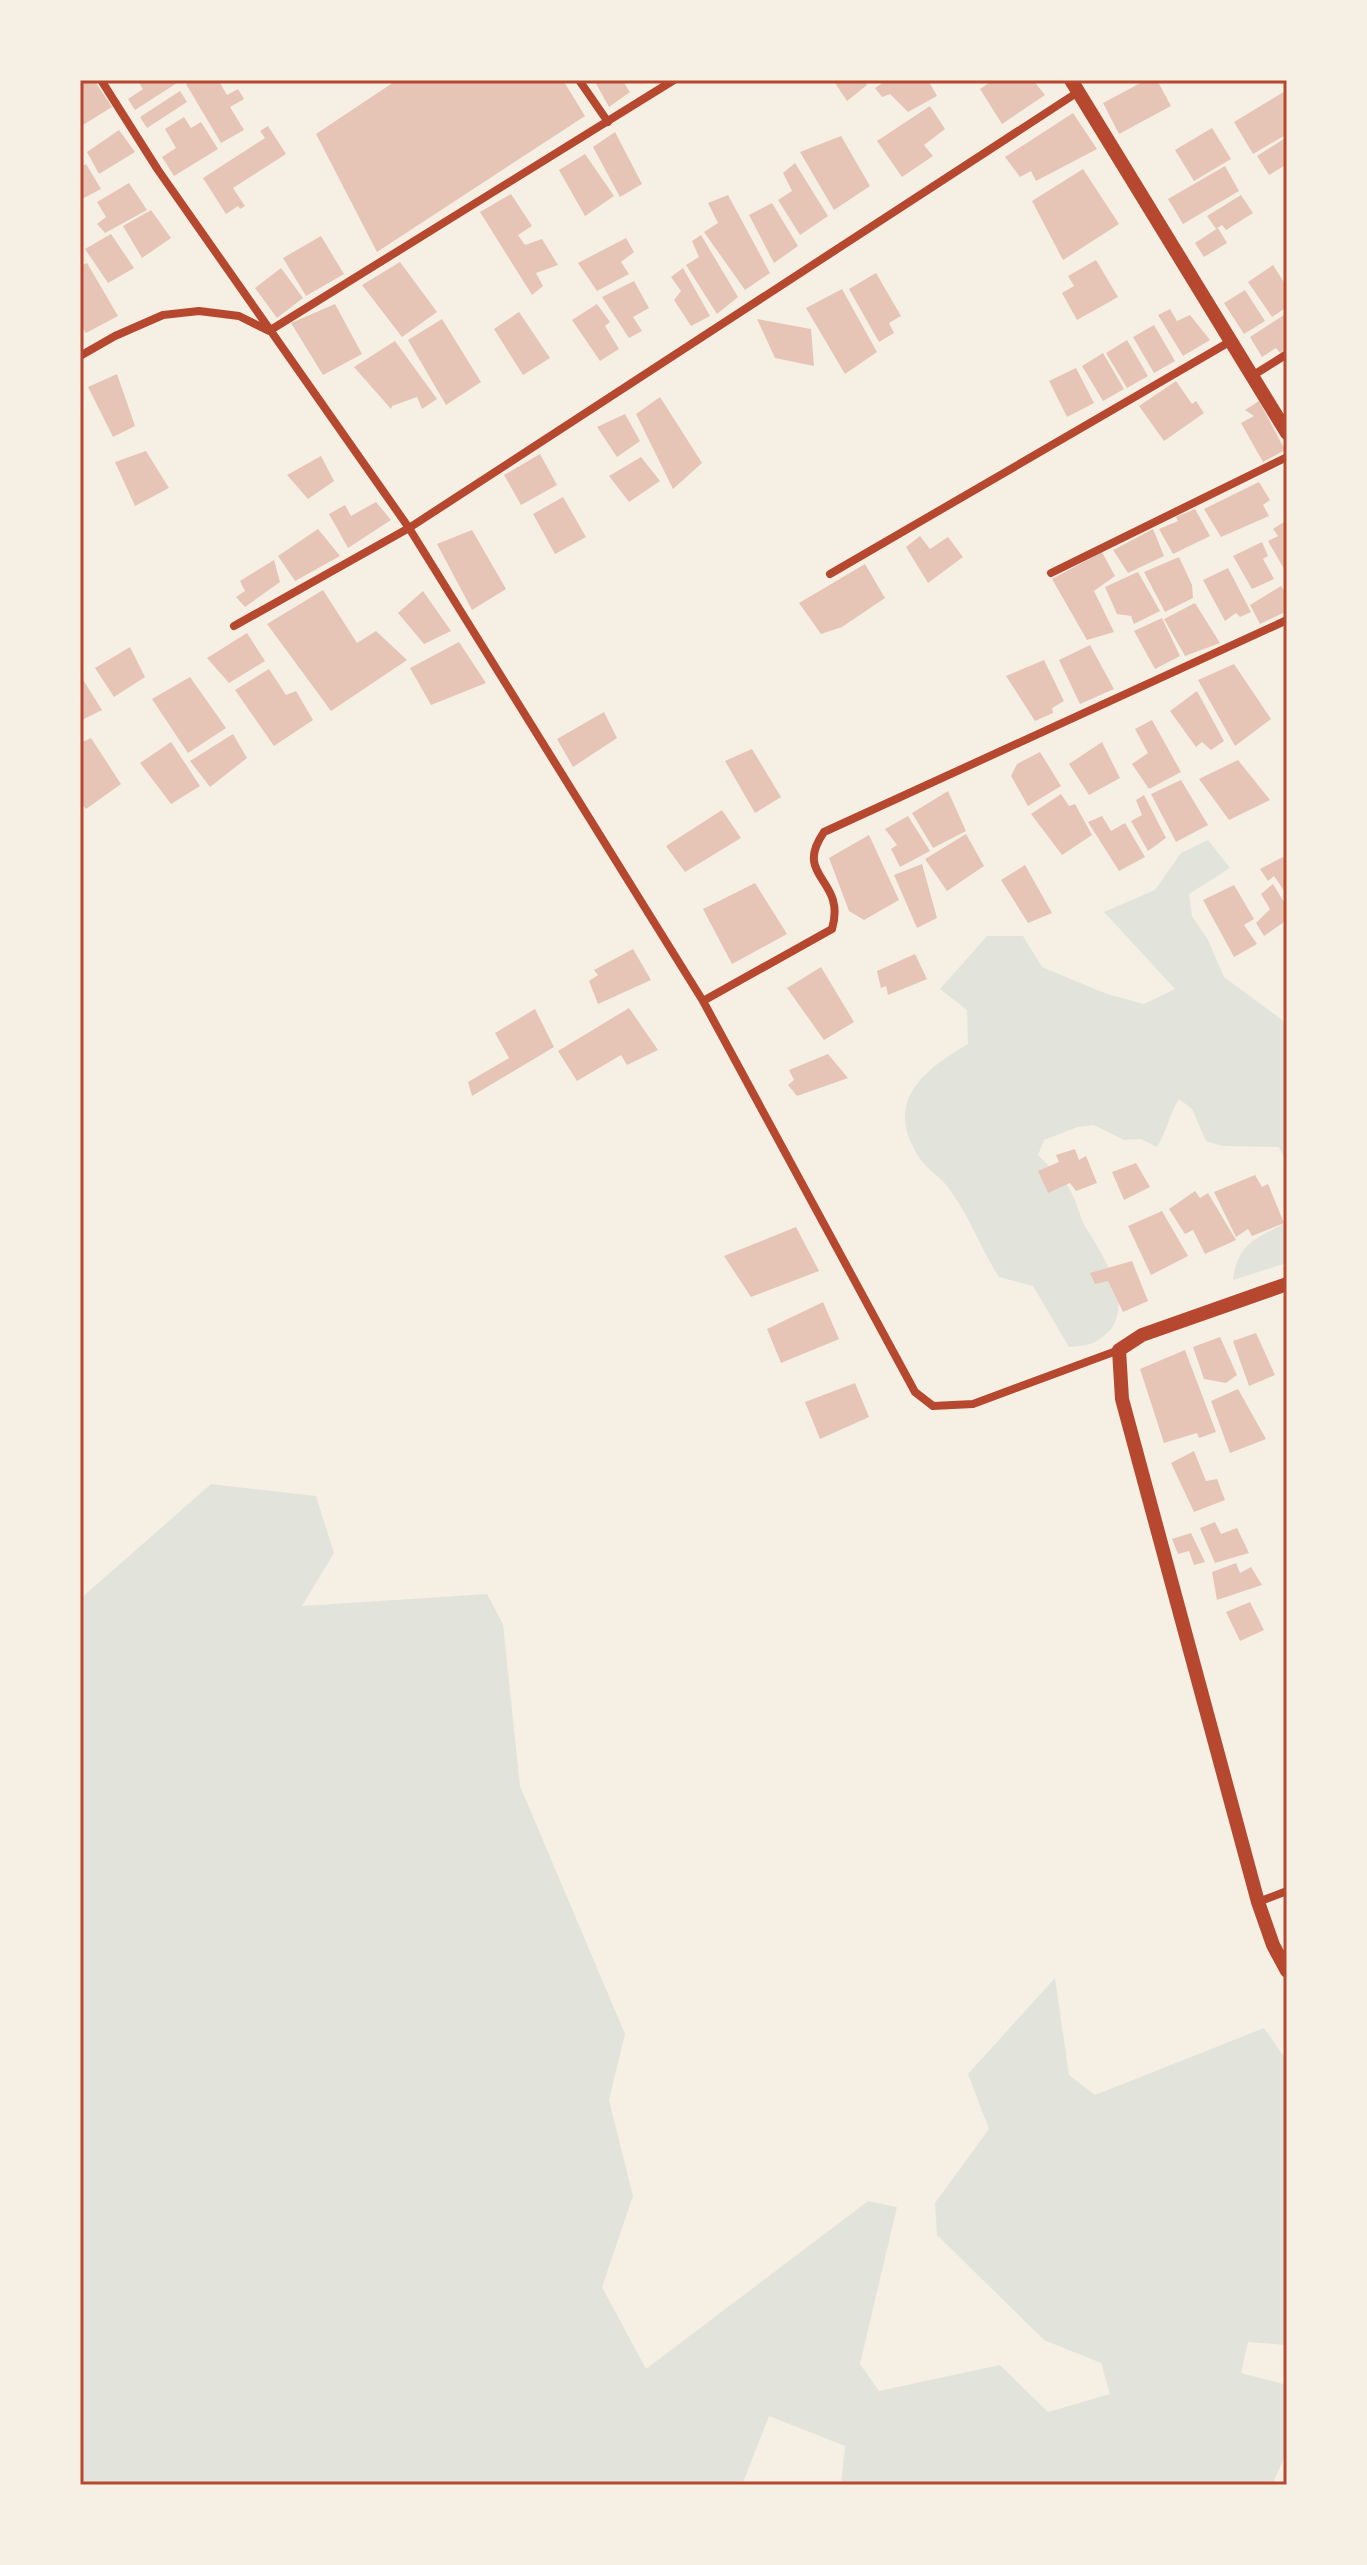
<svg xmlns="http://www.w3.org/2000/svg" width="1367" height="2565" viewBox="0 0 1367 2565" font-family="'DM Sans',sans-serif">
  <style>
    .green { fill: #e2e4dc }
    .building { fill: #e6c5b7 }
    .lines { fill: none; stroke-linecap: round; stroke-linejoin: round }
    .minor { stroke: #b5482f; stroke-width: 8 }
    .secondary { stroke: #b5482f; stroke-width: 14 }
    .neatline { fill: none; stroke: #b5482f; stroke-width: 3 }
  </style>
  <rect width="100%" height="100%" fill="#f6efe4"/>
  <path class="green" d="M1208,840L1230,868L1189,894L1192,916L1208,940L1224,977L1285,1022L1287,1164L1279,1147L1222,1146L1206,1141L1192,1109L1179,1099C1169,1115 1167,1131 1157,1147L1141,1139L1124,1140L1094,1125L1078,1127L1044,1140L1038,1155C1048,1166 1064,1178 1071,1192C1077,1202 1079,1215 1085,1226C1105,1259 1145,1317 1093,1343C1086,1346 1076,1346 1069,1347L1033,1286L999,1277C980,1248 969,1214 947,1186C940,1177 928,1170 921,1160C882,1104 920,1072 968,1044L967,1010L940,989L987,936H1023L1042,967L1107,994L1144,1004L1175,989L1104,912L1155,890L1181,853Z
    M1287,1222V1263L1233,1280C1238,1242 1257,1238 1287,1222Z
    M211,1484L316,1496L334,1553L302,1606L487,1594L503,1624L520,1786L625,2034L609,2100L633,2196L602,2287L646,2369L868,2201L897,2207L860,2364L879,2391L1000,2365L1048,2412L1110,2394L1101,2363L1044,2340L937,2235L935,2203L989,2129L968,2074L1055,1978L1069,2075L1095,2095L1264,2028L1287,2061V2345L1248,2342L1241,2373L1287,2385V2452L1272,2485H841L845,2446L769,2416L742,2485H80V1599Z"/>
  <path class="building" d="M84,80H94L112,107L83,125L80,121V82Z
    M137,80H175L177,83L135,110L128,99L143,89Z
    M193,80H225L220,83L227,95L238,89L244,99L230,107L244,130L221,143L186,84Z
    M397,80H563L585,116L377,252L316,134Z
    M594,80H622L630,92L609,107Z
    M833,80H864L867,85L847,101Z
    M887,80H928L937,96L908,112L890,94L882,97L875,88Z
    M993,80H1033L1045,95L1002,124L980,89Z
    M1146,80H1157L1171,106L1119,134L1103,103Z
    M1287,90V134L1253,154L1234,122Z
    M180,91L187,102L147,128L140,117Z
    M930,106L945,129L924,145L933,156L902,177L877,141Z
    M1073,113L1097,149L1036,181L1031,171L1020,177L1005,157Z
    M184,117L191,128L201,122L218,149L174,176L162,157L176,148L165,129Z
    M268,126L286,154L233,188L245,206L240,209L238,206L226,214L203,178L265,138L260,131Z
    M1212,128L1231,159L1194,181L1175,150Z
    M119,130L135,152L99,174L87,152Z
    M615,132L642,184L620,197L593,147Z
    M841,136L870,186L834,210L800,152Z
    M1287,137V164L1269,175L1257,156Z
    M585,154L614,196L585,216L559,170Z
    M795,163L828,216L800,235L778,200L792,191L783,173Z
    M86,164L101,189L80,200V167Z
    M1225,166L1239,191L1183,224L1168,199Z
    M1083,169L1119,224L1063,260L1032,201Z
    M129,183L147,210L105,233L97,224L106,217L97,202Z
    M511,194L532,226L518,235L525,245L542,239L558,265L536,273L543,286L532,295L480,212Z
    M728,195L770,273L745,290L704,232L718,223L708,203Z
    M1241,195L1253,213L1226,230L1222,225L1216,229L1207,216Z
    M772,203L798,246L774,263L749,215Z
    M151,210L171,238L142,258L123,226Z
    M1218,228L1227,243L1204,257L1195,243Z
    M111,234L134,268L108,283L85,249Z
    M701,235L738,297L717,314L686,265L699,257L692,241Z
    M321,236L344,274L306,296L283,258Z
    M626,238L634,252L621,262L629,274L597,291L578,263Z
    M1096,260L1118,297L1077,320L1062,293L1074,286L1068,276Z
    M400,262L437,312L402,337L362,285Z
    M87,263L118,316L86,333L80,324V266Z
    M1273,265L1287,287V307L1272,317L1248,282Z
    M281,268L303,298L277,318L255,288Z
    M683,268L710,316L691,326L674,300L681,291L671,277Z
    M876,273L901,316L889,323L894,333L879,342L849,289Z
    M634,281L649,308L633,317L642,331L629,338L602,297Z
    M842,289L877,352L845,374L806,308Z
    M1245,290L1265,321L1244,334L1224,303Z
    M335,304L362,354L323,375L291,323Z
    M597,304L610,322L605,326L619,349L600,361L572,320Z
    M1170,309L1177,321L1190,315L1210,340L1183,356L1158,315Z
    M519,312L550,358L523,375L494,329Z
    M1287,313V348L1280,353L1276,348L1262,357L1250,337Z
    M442,319L481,382L446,405L408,340Z
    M757,319L811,329L814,366L775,358Z
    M1154,325L1175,361L1154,373L1133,337Z
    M1127,340L1148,376L1127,388L1106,353Z
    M395,341L437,399L422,409L417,397L392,406L391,409L354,367Z
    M1103,353L1124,389L1103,401L1082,366Z
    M1076,368L1094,403L1067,417L1049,381Z
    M117,374L135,426L113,437L88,387Z
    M1176,381L1192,404L1196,401L1204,413L1164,441L1139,406Z
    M660,397L702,463L673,489L636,414Z
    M1259,401L1285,450L1263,462L1241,423L1254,416L1245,410Z
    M625,414L640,441L617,457L597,427Z
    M146,451L169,488L135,506L115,462Z
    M540,454L557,485L521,505L504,475Z
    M321,456L334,481L308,499L287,475Z
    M641,457L660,481L629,502L609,476Z
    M1259,482L1270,500L1263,505L1269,516L1221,537L1204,509Z
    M563,497L586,537L555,554L533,514Z
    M376,502L391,520L348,548L329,514L345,505L351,516Z
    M1195,509L1210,536L1173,554L1159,529L1178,521L1176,517Z
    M1287,520V574L1268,541L1278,536L1273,529Z
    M318,529L340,556L295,581L278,556Z
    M1153,529L1164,556L1128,573L1113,550Z
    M472,530L506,589L472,610L437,544Z
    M920,536L930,549L948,537L963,557L928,583L906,547Z
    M1262,542L1268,556L1263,559L1274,579L1252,589L1233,556Z
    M1102,552L1115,576L1094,591L1114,632L1087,640L1052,579Z
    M1179,557L1192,585L1193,598L1165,612L1144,572Z
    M274,560L280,582L245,607L236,597L245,591L240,581Z
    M865,564L885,598L842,627L821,634L799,603Z
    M1228,568L1251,612L1240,617L1236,613L1225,621L1203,580Z
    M1138,572L1160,611L1134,624L1131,616L1117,614L1105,587Z
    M1281,586L1287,596V611L1260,624L1250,605Z
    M323,590L357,643L376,631L407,660L331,711L267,624Z
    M423,591L451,631L424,644L398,613Z
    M1195,603L1220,643L1185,656L1164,619Z
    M1162,618L1180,656L1155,669L1134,631Z
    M247,633L265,661L229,683L207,658Z
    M459,642L486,683L431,705L410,668Z
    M1090,645L1114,689L1080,704L1059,660Z
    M130,647L145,677L114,697L95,668Z
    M1044,660L1064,701L1052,708L1053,713L1035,721L1006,676Z
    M1234,664L1271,719L1235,746L1198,680Z
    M269,669L286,695L296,691L313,720L274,746L235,690Z
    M80,675L102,710L80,721Z
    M190,677L226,728L188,753L152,699Z
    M1197,691L1224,741L1211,750L1202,742L1196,747L1170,711Z
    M604,712L617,738L573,767L557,739Z
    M1152,720L1181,772L1149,789L1132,764L1148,753L1135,729Z
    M233,734L247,758L210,787L190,761Z
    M91,738L121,784L86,809L80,802V743Z
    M171,742L200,786L171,804L140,763Z
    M1102,742L1120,778L1089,795L1069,764Z
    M752,749L781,797L755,813L725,761Z
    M1040,752L1061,786L1028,806L1011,776L1017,764Z
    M1238,760L1270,800L1229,820L1199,779Z
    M1181,780L1208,825L1176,842L1151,794Z
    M948,791L966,831L933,848L912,813Z
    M1061,794L1069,806L1075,804L1092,835L1062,855L1031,814Z
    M1144,795L1166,838L1148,851L1131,821L1142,815L1136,800Z
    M722,810L741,838L685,872L666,846Z
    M908,816L930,851L900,867L891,849L897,845L885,829Z
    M1102,816L1111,831L1125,823L1145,857L1119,871L1088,822Z
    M966,834L984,866L947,891L925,859Z
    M869,835L899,900L864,920L849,911L829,858Z
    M1287,855V895L1274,876L1268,881L1260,869Z
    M922,864L937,918L917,928L894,875Z
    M1025,865L1052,913L1028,923L1001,880Z
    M755,883L787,934L732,964L703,909Z
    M1273,884L1287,907V920L1264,936L1256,923L1270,909L1261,894Z
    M1234,885L1254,919L1244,925L1257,944L1234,957L1203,900Z
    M633,949L651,980L598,1004L589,981L598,975L594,970Z
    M915,954L927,979L888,995L886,986L881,988L877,971Z
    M821,967L854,1022L824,1040L787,988Z
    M629,1008L658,1050L627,1065L621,1055L577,1081L558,1051Z
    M535,1009L554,1047L472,1096L468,1082L509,1058L495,1033Z
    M828,1054L848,1078L797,1096L788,1085L794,1080L789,1070Z
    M1075,1149L1079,1160L1086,1156L1097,1183L1076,1191L1070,1183L1048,1193L1038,1171L1059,1162L1056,1155Z
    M1136,1163L1150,1187L1124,1200L1112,1172Z
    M1255,1175L1262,1187L1268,1184L1284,1223L1252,1236L1248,1229L1236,1237L1214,1192Z
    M1195,1191L1200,1198L1208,1193L1236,1240L1205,1254L1193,1230L1185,1234L1169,1209Z
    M1162,1211L1188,1256L1151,1275L1128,1226Z
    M796,1227L819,1271L751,1297L724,1256Z
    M1132,1261L1148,1301L1123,1312L1108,1281L1095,1284L1090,1273Z
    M823,1302L839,1339L781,1363L767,1329Z
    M1256,1333L1275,1375L1249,1386L1233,1341Z
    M1220,1337L1237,1375L1226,1383L1204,1379L1193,1347Z
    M1185,1350L1216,1432L1199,1438L1197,1433L1164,1443L1140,1369Z
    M855,1383L869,1417L820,1439L805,1402Z
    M1238,1389L1266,1439L1230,1453L1211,1401Z
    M1194,1451L1206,1481L1217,1479L1225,1500L1194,1512L1171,1463Z
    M1215,1522L1221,1534L1237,1528L1249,1553L1215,1563L1200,1528Z
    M1191,1533L1205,1562L1194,1565L1189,1551L1178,1554L1172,1539Z
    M1236,1563L1240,1573L1251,1567L1262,1585L1217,1600L1212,1572Z
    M1250,1602L1264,1630L1240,1641L1226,1612Z"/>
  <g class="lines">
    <path class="minor" d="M101,80L158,170L409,528L234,626
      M579,80L608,122
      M1078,92L409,528L703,1001L915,1392L933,1406L973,1404L1119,1350
      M80,356L115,336L163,315L199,311L239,316L269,331L674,80
      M1252,376L1287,354
      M1051,573L1287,457
      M830,574L1231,341
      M703,1001L832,929C847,878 792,878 824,832L1287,620
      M1258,1902L1287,1891"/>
    <path class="secondary" d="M1071,80L1287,433
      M1287,1284L1142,1335L1119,1350L1122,1399L1258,1902L1273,1945L1287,1971"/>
  </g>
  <rect width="1367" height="2565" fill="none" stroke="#f6efe4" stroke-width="164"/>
  <rect x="82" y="82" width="1203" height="2401" class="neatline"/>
</svg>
